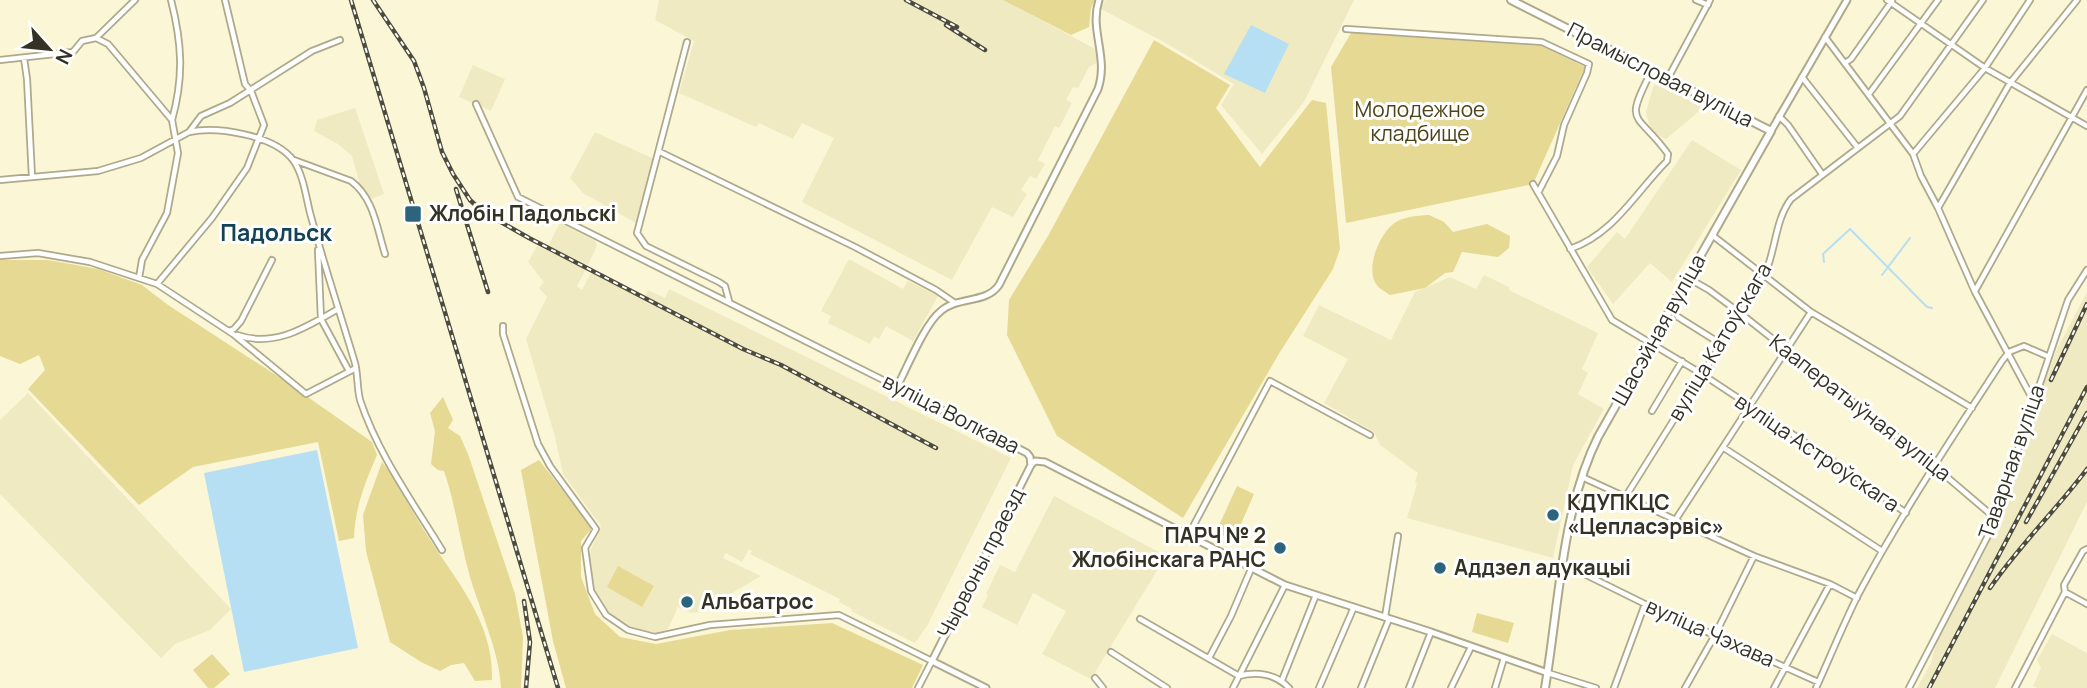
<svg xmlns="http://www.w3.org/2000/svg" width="2087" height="688" viewBox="0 0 2087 688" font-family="Manrope,sans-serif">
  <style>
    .built { fill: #f0eac2 }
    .green { fill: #e5d994 }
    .water { fill: #b7dff3 }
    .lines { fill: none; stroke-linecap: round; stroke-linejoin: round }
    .stream { stroke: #b7dff3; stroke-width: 2 }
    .minor-casing { stroke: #aea98b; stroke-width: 8 }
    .tertiary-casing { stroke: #aea98b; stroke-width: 9 }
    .secondary-casing { stroke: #aea98b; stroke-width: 10 }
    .minor { stroke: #fff; stroke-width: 4.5 }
    .tertiary { stroke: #fff; stroke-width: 5 }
    .secondary { stroke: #fff; stroke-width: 6 }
    .rail-casing { stroke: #4d4b3b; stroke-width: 4.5 }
    .rail { stroke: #fff; stroke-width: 2; stroke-dasharray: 5; stroke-linecap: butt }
    .poi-dot { fill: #2c647e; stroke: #fff; stroke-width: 2.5 }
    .labels { text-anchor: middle; stroke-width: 6; stroke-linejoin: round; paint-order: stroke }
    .street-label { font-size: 21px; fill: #343225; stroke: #fff }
    .park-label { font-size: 21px; fill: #4c4419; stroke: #fff }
    .poi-label { font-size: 21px; font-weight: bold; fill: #343225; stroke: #fff; text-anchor: start }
    .neighbourhood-label { font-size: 23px; font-weight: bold; fill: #144357; stroke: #fff }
  </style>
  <rect width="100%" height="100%" fill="#fbf6d6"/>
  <path class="built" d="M659,0H1004L1095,49L1098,62L1089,67L1078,88L1073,87L1066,100L1072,103L1059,128L1055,126L1038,160L1045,164L1036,179L1030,176L1021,190L1027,194L1013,217L992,207L952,280L802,202L834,138L802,123L793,139L759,123L756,127L679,93L694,41L655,20Z
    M1105,0H1354L1304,102L1262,154L1221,105L1234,84L1164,42L1101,9Z
    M473,65L505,79L491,111L459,97Z
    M1654,84L1704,107L1666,139L1651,132L1646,112Z
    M355,108L384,194L372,199L360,184L352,156L338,144L314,131L317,120Z
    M595,132L656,160L636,223L583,193L570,178Z
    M1692,140L1741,170L1672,282L1650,263L1613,304L1587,267L1617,232L1625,239Z
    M560,223L595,241L597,246L588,265L548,246Z
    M537,246L586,269L577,286L582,290L591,273L644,299L648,290L665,298L669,289L1011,458L927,626L915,643L851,611L852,609L839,602L840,599L750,554L752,551L749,549L742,562L726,553L723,558L761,576L700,612L691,613L678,607L668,629L656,633L643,632L629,627L604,609L593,589L589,562L591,549L601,526L563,474L555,437L526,339L547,297L539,288L544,282L528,262Z
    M849,259L903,289L908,281L938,296L913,341L886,326L879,339L874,336L870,344L828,323L831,316L821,311Z
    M1484,275L1509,287V290L1598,333L1582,369L1588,373L1578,394L1604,409L1573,465L1553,558L1407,518L1417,484L1415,482L1418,473L1380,445L1374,432L1324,403L1348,359L1303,336L1319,305L1391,340L1415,292L1450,277L1476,289Z
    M2087,292V502L1995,688H1917L1931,663L1937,640L1993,533L2021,444L2057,349Z
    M28,393L231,609L210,630L175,644L161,658L0,494V420Z
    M1054,496L1166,556L1091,679L1042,654L1066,611L1033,593L1017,625L982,607L988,595L986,594L1000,565L1015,572Z
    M2052,634L2087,653V688H2037L2033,686L2041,668L2037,660Z"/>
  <path class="green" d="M1003,0H1095L1091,8L1089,27L1071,35Z
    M1351,33L1542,46L1585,67L1533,184L1346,223L1331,67Z
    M1154,40L1230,85L1216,108L1260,167L1312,100L1326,103L1340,249L1333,269L1280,352L1183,518L1057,436L1007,335L1009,300L1048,236Z
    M1429,215L1444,222L1453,232L1487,224L1510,236L1509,248L1498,257L1462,252L1453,272L1445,273L1425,288L1390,295C1384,291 1377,288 1374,280C1368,263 1379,237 1392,225C1402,216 1417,216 1429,215Z
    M0,260H48L98,269L142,285L168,305L285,381L372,442L377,455C365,483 355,507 354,538L339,541L318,442L193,467L139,505L28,389L45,370L39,355L20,364L0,356Z
    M443,397L453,420L448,428L460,436L468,454L515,594L523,637L521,688H501C499,650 481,614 470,577C460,542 456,506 444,471L438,470L431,464L435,431L430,413Z
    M539,460L592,528L581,541V577L595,614L620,637L656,644L730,630L832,623L923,665L912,688H566L553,641L521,470Z
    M382,462C400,485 411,511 427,535C456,581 494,622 492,680L475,681L464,663L451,665L440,671L421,662L390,642L366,551L363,515Z
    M1237,486L1254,494L1234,540L1216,532Z
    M618,566L654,586L642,607L607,587Z
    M1477,613L1514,623L1508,643L1472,632Z
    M212,654L230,674L214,688H208L193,670Z"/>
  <path class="water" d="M1251,25L1289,44L1265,93L1224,74Z
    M317,450L358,648L244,672L204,473Z"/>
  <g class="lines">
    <path class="stream" d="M1824,262L1823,254L1850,229L1927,307L1932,308
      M1882,275L1910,238"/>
    <defs>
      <path id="minor" d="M171,0C182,43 184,77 172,120
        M1696,0L1708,5
        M1887,0L1985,68L2087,126
        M1346,29L1542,42L1589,64L1587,73L1564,125L1557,156L1539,191
        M1825,37L1913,154L1921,176L1938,208L1975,292L2033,400
        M96,38L108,44L172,120L178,153L167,213L142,260L139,278
        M687,42L637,233L646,246L719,282L725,286L729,301
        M24,58L27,79L32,177
        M0,60L73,52L82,41L96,38L135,0
        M1845,63L1851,59L1892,1
        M1802,77L1858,148
        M1668,78L1710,0
        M1869,94L1938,0
        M476,104L518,197L897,387
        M1779,116L1788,125L1822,174
        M189,132C217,126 274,135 293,160C305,177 306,201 312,220C325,268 341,316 355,363C358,375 357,388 360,400C378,454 412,501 442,550
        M660,152L855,247L936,290L955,303
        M1913,154L1985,68L2030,0
        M294,160L351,181C374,198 377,229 385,254
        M0,180L98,171L141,158L189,132L201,116L230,103L312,51L340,40
        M1533,184L1612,320L1702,374L1833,461L1906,513
        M1938,208L2010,83L2077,0
        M1712,235L1811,312L1972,408
        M1570,249C1614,234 1636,192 1667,161L1668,154C1636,110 1623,127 1652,70
        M318,250L321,319L349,371
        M0,256L38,253L90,262L157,284L233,334L306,394L356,368
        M1688,278L1709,290L1740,313L1934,466L1995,518
        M157,284L212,218L247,168L264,125L251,91L245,84L225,0
        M1975,291L2087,90
        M1678,317L1721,344
        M503,326V334L538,444L550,466L596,529L585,548L591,591L606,615L628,630L655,637L710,625L839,615L932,661L918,688
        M229,331L234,329L241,321L272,260
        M237,335C275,348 306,327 338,309
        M1652,411L1682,361
        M1724,448L1882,551
        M1582,477L1754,556L1830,584L1857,598
        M1626,496L1765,274C1776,249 1775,220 1791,199L1900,116L1983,0
        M1676,519L1811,312
        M1188,536L1270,381L1370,435
        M1564,564L1645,604L1818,682
        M2065,592L2087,604
        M1385,617L1398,536
        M1140,619L1239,676C1257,671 1276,674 1289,688
        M1111,652L1167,688
        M1209,658L1231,616L1251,569
        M1548,673L1596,688
        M1095,678L1103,688
        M1282,680L1316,595
        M1233,688L1285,585
        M1319,688L1354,607
        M1361,688L1389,619
        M1409,688L1431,632
        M1451,688L1471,647
        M1495,688L1504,658
        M1614,688L1645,604
        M1685,688L1715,635L1754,556
        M1774,688L1830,584
        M1816,688C1830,657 1843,625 1858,595C1901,514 1952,438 2002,361L2009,352L2024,346L2047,356
        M1909,688L1991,530L2068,300L2087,270
        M2015,688L2065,592L2064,585L2083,551L2087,549"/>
      <path id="tertiary" d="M1771,131L1847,0
        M1031,465L1030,457L1027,453L897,387C907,368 925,323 941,311C958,296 986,304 999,285L1098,89C1109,57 1089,30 1099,0
        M1031,465L1035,461L1045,462L1285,585L1431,632L1548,673
        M986,688L932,661L1031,465"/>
      <path id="secondary" d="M1511,0L1771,131L1598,437C1561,512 1559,606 1545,688"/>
    </defs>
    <use href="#minor" class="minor-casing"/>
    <use href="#tertiary" class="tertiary-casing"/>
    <use href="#secondary" class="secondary-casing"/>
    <use href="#minor" class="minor"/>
    <use href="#tertiary" class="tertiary"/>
    <use href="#secondary" class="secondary"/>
    <defs>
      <path id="rail" d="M351,0L558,688
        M373,0L414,61L424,88L442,152L453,174L470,200L483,212L529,238L743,349L781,365L936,448
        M906,0L957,27
        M946,25L985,50
        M456,189L488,292
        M2051,380L2087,304
        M2026,522L2087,413
        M1990,588C2019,546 2056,510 2087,469
        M524,601L530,642L526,688
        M1929,688L2087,387"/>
    </defs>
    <use href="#rail" class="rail-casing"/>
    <use href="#rail" class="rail"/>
  </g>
  <g class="poi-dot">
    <rect x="404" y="205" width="18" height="18" rx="3.5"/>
    <circle cx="1553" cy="515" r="7"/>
    <circle cx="1280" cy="548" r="7"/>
    <circle cx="1440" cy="568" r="7"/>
    <circle cx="687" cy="602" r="7"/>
  </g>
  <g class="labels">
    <g class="street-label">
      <text transform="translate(1660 75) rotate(27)" y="7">Прамысловая вуліца</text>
      <text transform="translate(1659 330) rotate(-61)" y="7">Шасэйная вуліца</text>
      <text transform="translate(1720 342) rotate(-59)" y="7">вуліца Катоўскага</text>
      <text transform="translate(1860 408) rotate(38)" y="7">Кааператыўная вуліца</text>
      <text transform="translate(951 414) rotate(27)" y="7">вуліца Волкава</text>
      <text transform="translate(1817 453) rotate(34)" y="7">вуліца Астроўскага</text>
      <text transform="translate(2012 462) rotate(-71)" y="7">Таварная вуліца</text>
      <text transform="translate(981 563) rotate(-63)" y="7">Чырвоны праезд</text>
      <text transform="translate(1710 633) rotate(24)" y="7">вуліца Чэхава</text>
    </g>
    <g class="park-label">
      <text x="1420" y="117">Молодежное<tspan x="1420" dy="24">кладбище</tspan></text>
    </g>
    <g class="poi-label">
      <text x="429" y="221">Жлобін Падольскі</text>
      <text x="1567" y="510">КДУПКЦС<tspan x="1567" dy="24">«Цепласэрвіс»</tspan></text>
      <text x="1266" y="543" text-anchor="end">ПАРЧ № 2<tspan x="1266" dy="24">Жлобінскага РАНС</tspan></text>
      <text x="1454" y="575">Аддзел адукацыі</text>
      <text x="701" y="609">Альбатрос</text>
    </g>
    <g class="neighbourhood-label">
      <text x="276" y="241">Падольск</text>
    </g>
  </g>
  <g transform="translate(49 49) rotate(117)" stroke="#ffffff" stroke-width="5" paint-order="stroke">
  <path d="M0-5L12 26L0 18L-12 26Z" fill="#343225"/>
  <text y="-10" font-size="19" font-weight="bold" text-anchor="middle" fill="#343225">N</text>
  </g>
</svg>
